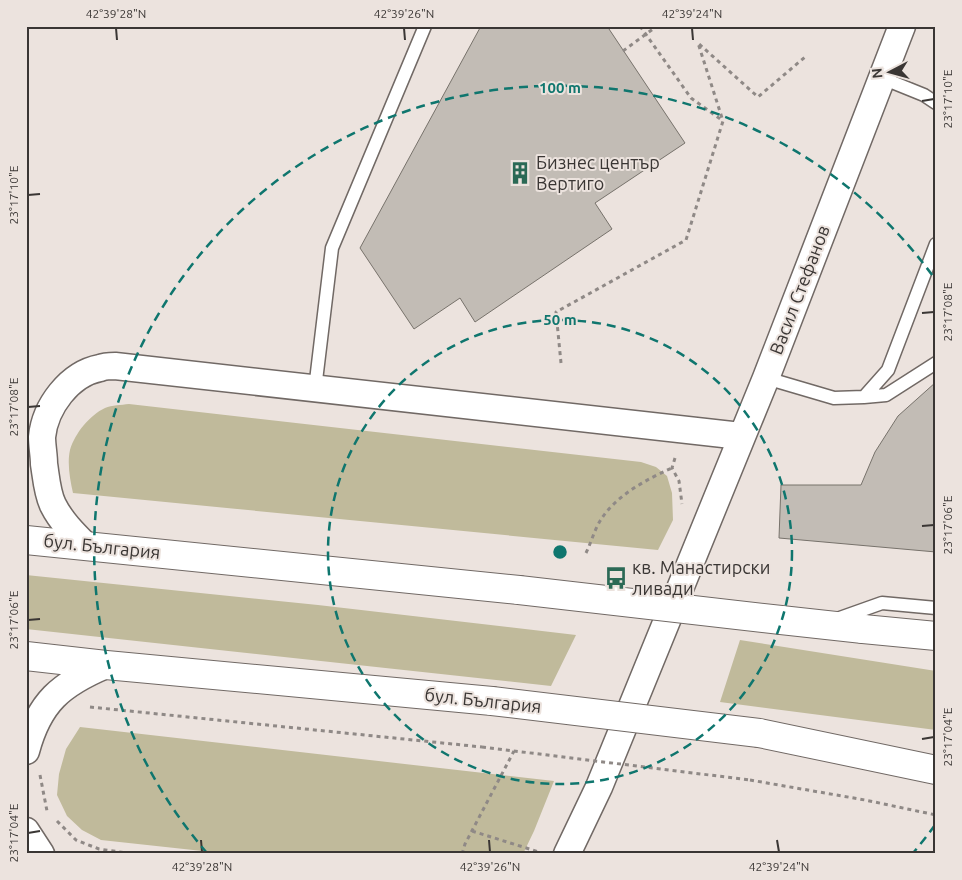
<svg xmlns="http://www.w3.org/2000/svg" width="962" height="880" viewBox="0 0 962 880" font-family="Ubuntu,sans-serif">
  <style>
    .green { fill: #c0ba9b }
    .building { fill: #c2bcb5; stroke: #77726b }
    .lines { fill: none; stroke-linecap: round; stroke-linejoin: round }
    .service-casing { stroke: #716965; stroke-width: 15 }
    .minor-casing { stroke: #716965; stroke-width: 29 }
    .primary-casing { stroke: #716965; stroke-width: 30 }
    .trunk-casing { stroke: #716965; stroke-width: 30 }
    .path { stroke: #8f8986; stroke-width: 3; stroke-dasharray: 4 4; stroke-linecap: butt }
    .service { stroke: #fff; stroke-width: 12 }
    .minor { stroke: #fff; stroke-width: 26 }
    .primary { stroke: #fff; stroke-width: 28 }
    .trunk { stroke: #fff; stroke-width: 28 }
    .primary-bridge-casing { stroke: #716965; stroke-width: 30; stroke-linecap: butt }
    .path-bridge { stroke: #8f8986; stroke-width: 3; stroke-dasharray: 4 4; stroke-linecap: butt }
    .primary-bridge { stroke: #fff; stroke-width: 28 }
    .ticks { fill: none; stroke: #3a3634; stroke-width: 2 }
    .ring { fill: none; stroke: #0f766e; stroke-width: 2.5; stroke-dasharray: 9 6 }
    .labels { text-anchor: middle; stroke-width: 4; stroke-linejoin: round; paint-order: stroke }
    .poi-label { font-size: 18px; fill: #3a3634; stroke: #ece3de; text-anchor: start }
    .street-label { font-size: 18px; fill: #3a3634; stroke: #ece3de }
    .centre { fill: #0f766e; stroke: #ece3de; stroke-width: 2.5 }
    .ring-label { font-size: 15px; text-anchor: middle; font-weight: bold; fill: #0f766e; stroke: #ece3de; stroke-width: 4; stroke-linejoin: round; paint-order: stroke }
    .neatline { fill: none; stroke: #3a3634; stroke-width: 2 }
    .ticks-label { font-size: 12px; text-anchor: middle; fill: #3a3634 }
  </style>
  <rect width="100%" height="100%" fill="#ece3de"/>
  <path class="green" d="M129,404L641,462L656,467L667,476L672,493L673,520L658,550L73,493C70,480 67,463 70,450C75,433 90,415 105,408C112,405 121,405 129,404Z
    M26,575L318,605L576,635L551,686L26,629Z
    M740,640L936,671V730L720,702Z
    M80,727L554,781L534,831L523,854H230L101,840L82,830L67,816L57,795L59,774L66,749Z"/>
  <path class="building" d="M481,26H607L685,143L595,203L612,229L475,322L460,298L414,329L360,248Z
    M936,382V552L779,538L781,485H861L875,452L898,416Z"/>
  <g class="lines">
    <defs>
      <path id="service" d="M882,78L924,95L936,103
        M766,378L834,398L864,397L888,370L936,244
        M315,389L332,248L425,26
        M864,397L886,395L936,363
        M837,619L882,603L936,608"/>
      <path id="minor" d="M86,546C73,533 61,521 53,505C47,493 46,476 44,464C44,455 42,446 42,437C45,407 69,374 100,368C105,366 110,366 115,366L741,436
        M26,751C39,702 61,684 106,665
        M26,831L41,854
        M567,854L599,787L766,378L902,26"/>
      <path id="primary" d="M26,540L519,590
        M781,620L863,629
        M26,656L106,665L492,701
        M759,733L936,770"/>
      <path id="trunk" d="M863,629L936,636"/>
    </defs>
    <use href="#service" class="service-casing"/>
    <use href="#minor" class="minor-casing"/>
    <use href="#primary" class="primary-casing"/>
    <use href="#trunk" class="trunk-casing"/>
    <path class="path" d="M640,26L691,98L723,121
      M561,363L556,312L686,240L723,121L698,43L758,97L805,57
      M675,458L672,468L679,481L682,504
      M586,553C591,543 594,531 600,521C615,496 647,479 672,468
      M90,707L482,747
      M40,775L47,811
      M750,780L865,800L936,815
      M57,821L76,840L99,849L134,854
      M472,831L539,852
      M462,854L465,844L514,751"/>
    <use href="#service" class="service"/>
    <use href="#minor" class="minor"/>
    <use href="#primary" class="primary"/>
    <use href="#trunk" class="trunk"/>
    <defs>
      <path id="primary-bridge" d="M519,590L781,620
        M492,701L759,733"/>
    </defs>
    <use href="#primary-bridge" class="primary-bridge-casing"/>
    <path class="path-bridge" d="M623,51L657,26
      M482,747L750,780"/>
    <use href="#primary-bridge" class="primary-bridge"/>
  </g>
  <path class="ticks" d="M116,28L117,40M404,28L405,40M692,28L693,40M922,101L934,99M28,195L40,194M922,313L934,312M28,407L40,406M922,526L934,525M28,620L40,619M922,739L934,737M28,833L40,831M201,840L202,852M489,840L490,852M777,840L779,852"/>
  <g class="ring">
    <circle cx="560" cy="552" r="232"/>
    <path d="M935 825A464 464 0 0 1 913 853M207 853A464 464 0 1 1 935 279"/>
  </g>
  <defs>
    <symbol id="building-bare" viewBox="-9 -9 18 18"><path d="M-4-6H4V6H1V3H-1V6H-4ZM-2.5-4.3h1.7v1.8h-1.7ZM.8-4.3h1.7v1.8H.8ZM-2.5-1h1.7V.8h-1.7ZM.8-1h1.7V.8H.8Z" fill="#2b6955" stroke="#ece3de" stroke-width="2.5" paint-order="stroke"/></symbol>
    <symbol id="bus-bare" viewBox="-9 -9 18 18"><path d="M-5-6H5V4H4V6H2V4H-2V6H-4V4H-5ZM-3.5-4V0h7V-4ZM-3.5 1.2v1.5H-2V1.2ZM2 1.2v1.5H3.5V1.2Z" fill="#2b6955" stroke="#ece3de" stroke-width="2.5" paint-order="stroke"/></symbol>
  </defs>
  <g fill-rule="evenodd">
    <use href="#building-bare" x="504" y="157" width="32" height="32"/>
    <use href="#bus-bare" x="600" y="562" width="32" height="32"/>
  </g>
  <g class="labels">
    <g class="poi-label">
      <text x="536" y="169">Бизнес център<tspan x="536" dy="21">Вертиго</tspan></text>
      <text x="632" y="574">кв. Манастирски<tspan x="632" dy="21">ливади</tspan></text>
    </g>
    <g class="street-label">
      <text transform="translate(800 290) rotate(-69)" y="6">Васил Стефанов</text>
      <text transform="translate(102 547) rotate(6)" y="6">бул. България</text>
      <text transform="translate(483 701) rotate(6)" y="6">бул. България</text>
    </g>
  </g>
  <circle cx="560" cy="552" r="8" class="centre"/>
  <g class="ring-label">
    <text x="560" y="93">100 m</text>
    <text x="560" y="325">50 m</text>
  </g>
  <rect width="962" height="880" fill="none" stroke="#ece3de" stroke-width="55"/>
  <g transform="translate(890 72) rotate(264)" stroke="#ece3de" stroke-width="4" paint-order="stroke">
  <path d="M0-4L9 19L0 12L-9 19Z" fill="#3a3634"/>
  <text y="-8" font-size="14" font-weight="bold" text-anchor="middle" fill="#3a3634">N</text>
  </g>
  <rect x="28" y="28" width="906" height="824" class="neatline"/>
  <g class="ticks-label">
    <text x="116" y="18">42°39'28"N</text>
    <text x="404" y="18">42°39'26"N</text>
    <text x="692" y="18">42°39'24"N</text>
    <text transform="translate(948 99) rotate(-90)" y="4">23°17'10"E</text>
    <text transform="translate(14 195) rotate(-90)" y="4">23°17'10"E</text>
    <text transform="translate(948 312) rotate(-90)" y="4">23°17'08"E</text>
    <text transform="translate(14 407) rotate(-90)" y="4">23°17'08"E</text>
    <text transform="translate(948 525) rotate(-90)" y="4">23°17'06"E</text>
    <text transform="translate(14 620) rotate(-90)" y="4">23°17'06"E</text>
    <text transform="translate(948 737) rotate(-90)" y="4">23°17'04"E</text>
    <text transform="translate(14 833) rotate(-90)" y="4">23°17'04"E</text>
    <text x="202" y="871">42°39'28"N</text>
    <text x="490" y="871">42°39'26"N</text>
    <text x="779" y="871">42°39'24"N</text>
  </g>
</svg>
